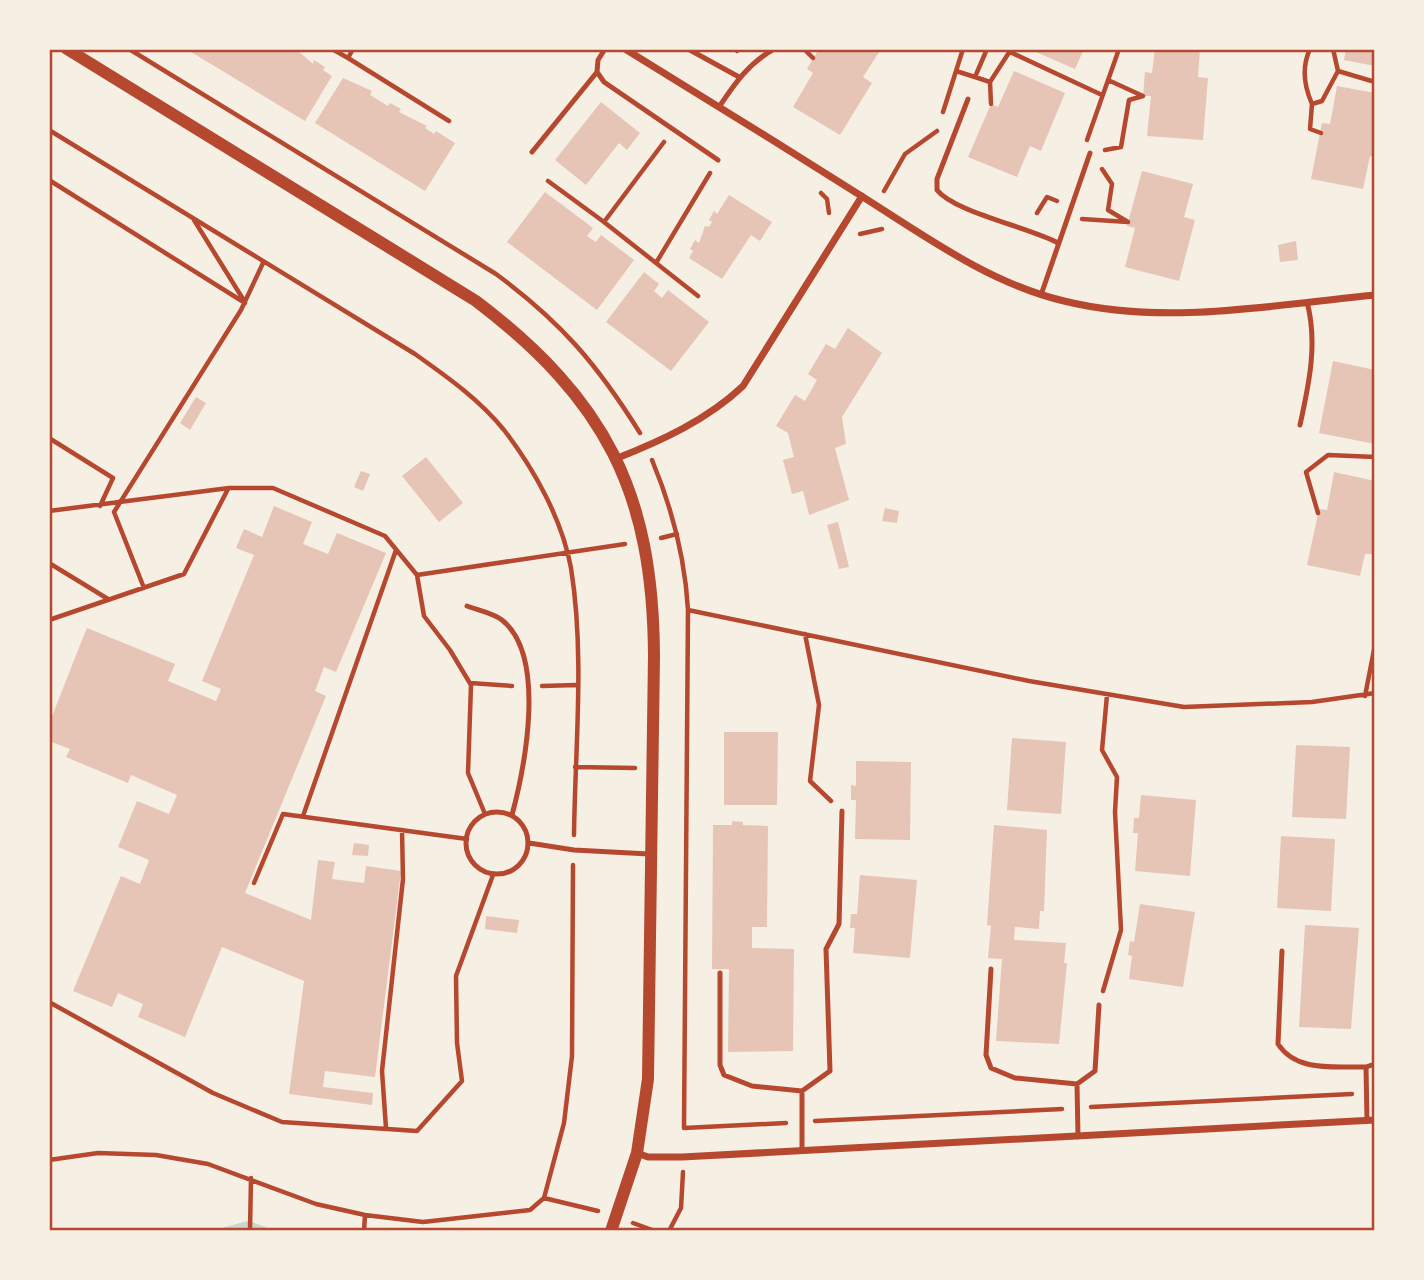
<svg xmlns="http://www.w3.org/2000/svg" width="1424" height="1280" viewBox="0 0 1424 1280" font-family="Signika,sans-serif">
  <style>
    .lines { fill: none; stroke-linecap: round; stroke-linejoin: round }
    .stream { stroke: #c9d6d2; stroke-width: 8 }
    .building { fill: #e6c5b7 }
    .path { stroke: #b5482f; stroke-width: 4.5 }
    .service { stroke: #b5482f; stroke-width: 5 }
    .minor { stroke: #b5482f; stroke-width: 7 }
    .tertiary { stroke: #b5482f; stroke-width: 12 }
    .neatline { fill: none; stroke: #b5482f; stroke-width: 2.5 }
  </style>
  <rect width="100%" height="100%" fill="#f6efe4"/>
  <g class="lines">
    <path class="stream" d="M225,1231L248,1225L265,1231"/>
  </g>
  <path class="building" d="M186,49H296L313,64L314,60L325,67L323,70L332,76L305,121Z
    M819,49H881L863,77L872,83L840,135L793,107L813,73L807,69Z
    M1029,49H1084L1075,69Z
    M1155,49L1200,50L1198,77L1208,78L1203,140L1147,136L1151,96H1143L1145,72L1152,73Z
    M1346,49H1375V66L1344,60Z
    M1014,71L1065,93L1041,151L1030,146L1017,177L968,157L991,104L998,107Z
    M343,78L372,91L370,95L388,106L390,103L401,109L399,112L427,126L425,128L434,134L436,131L455,143L425,191L315,123Z
    M1337,86L1375,93V157L1370,156L1363,189L1311,179L1322,123L1330,124Z
    M601,102L640,133L627,150L619,143L586,185L555,160Z
    M1142,171L1193,184L1184,217L1195,220L1179,281L1125,267L1135,228L1127,226Z
    M545,192L593,228L587,236L596,242L601,235L634,260L597,310L507,242Z
    M729,195L772,222L760,241L751,235L722,279L689,258L693,251L690,249L695,240L699,243L705,226L709,227L712,222L709,220L714,211L717,214Z
    M1296,241L1298,260L1280,262L1278,245Z
    M644,272L659,284L654,291L662,298L668,290L709,322L671,371L606,322Z
    M848,328L882,353L842,417L846,444L835,448L849,500L809,515L803,491L792,494L783,460L794,457L788,433L776,426L795,395L805,401L817,380L808,374L826,344L835,349Z
    M1333,361L1375,370V444L1319,433Z
    M196,397L206,403L190,430L180,423Z
    M426,457L463,503L439,522L402,476Z
    M361,471L370,474L363,491L354,487Z
    M1334,472L1375,481V554H1365L1360,576L1307,565L1319,509L1327,510Z
    M274,506L312,522L303,544L328,554L337,533L386,553L336,672L324,667L315,691L326,696L245,893L311,920L318,860L335,862L332,879L364,883L366,866L401,871L375,1077L325,1071L323,1087L373,1093L372,1105L289,1094L304,981L222,947L185,1037L138,1017L143,1004L118,993L112,1007L73,991L121,876L140,884L149,860L118,847L137,801L169,814L177,795L131,775L128,783L66,757L70,749L49,741V724L80,645L87,628L175,664L168,681L216,701L221,689L202,681L254,555L236,548L244,529L262,537Z
    M885,508L899,511L897,523L882,521Z
    M838,522L849,567L839,569L827,525Z
    M724,732H778L777,805H724Z
    M1012,738L1066,742L1061,814L1007,810Z
    M1296,745L1350,747L1346,819L1292,817Z
    M856,761L911,762L910,840L855,839L856,800H851V785L856,786Z
    M1141,795L1196,800L1190,876L1135,871L1138,833H1133L1134,818H1139Z
    M732,821L743,822V825L768,826L767,927H752V948L794,949L793,1051L728,1052L729,969H712L713,825H732Z
    M994,825L1047,830L1044,911H1040L1039,929L1015,927L1014,940L1066,943L1064,963H1067L1059,1044L996,1041L1002,959L988,958L991,926L987,925Z
    M1281,836L1335,839L1331,911L1277,908Z
    M354,843L369,845L368,856L352,855Z
    M860,875L917,880L910,958L853,953L855,928H850L851,914H857Z
    M1140,904L1195,912L1183,987L1129,979L1132,956L1128,955L1130,941L1134,942Z
    M486,916L519,920L517,933L485,929Z
    M1305,925L1359,928L1351,1029L1299,1027Z"/>
  <g class="lines">
    <path class="path" d="M129,49L496,274C561,322 597,364 640,433
      M332,49L348,58L353,49
      M804,49L813,58
      M987,49L975,77L990,82L1010,51
      M1310,49C1302,66 1304,86 1312,104L1322,101L1338,71L1333,49
      M737,51L739,49
      M1010,52L1102,95
      M348,58L449,121
      M956,71L975,77
      M1338,71L1375,82
      M990,82L991,104
      M1312,104L1310,129L1321,133
      M943,112L963,49
      M49,130L415,354C446,376 479,399 504,430C534,469 562,519 571,568C585,655 575,748 574,835
      M1087,140L1119,49
      M664,142L604,222L656,263L710,173
      M1105,150L1121,147L1129,100L1143,96L1108,80
      M49,180L245,303
      M548,181L604,222
      M884,191L905,154L937,131
      M821,193L827,199L829,213
      M1037,213L1047,197L1057,201
      M1082,219L1128,222L1108,210L1112,184L1102,169
      M194,220L243,299
      M860,234L882,229
      M656,263L698,296
      M49,438L113,478L100,506
      M652,460C672,508 685,557 688,610L684,1128L786,1123
      M49,511L229,488H273L385,536L417,575L424,616L450,650L471,685L468,773L485,814
      M1318,513L1306,472L1328,455L1375,457
      M661,538L677,534
      M49,563L108,599
      M417,575L625,544
      M144,588L114,512L241,310L263,263
      M688,610L1029,681L1184,707L1312,702L1375,693
      M49,620L184,574L228,489
      M805,634L819,705L810,781L831,801
      M470,683L512,686
      M542,686L576,685
      M1365,696L1375,645
      M575,767L635,768
      M303,816L396,550
      M254,883L283,814L467,839
      M1103,991L1121,930L1115,812L1117,777L1102,750L1107,695
      M49,1002L213,1093L282,1122L417,1131L462,1081L457,1043L456,976L493,875
      M1091,1107L1352,1094
      M815,1121L1062,1109
      M386,1128L382,1071L403,879L402,830
      M49,1160L98,1153L156,1155L208,1164L316,1204L365,1215L423,1222L530,1210L544,1198L564,1123L572,1056L573,865
      M544,1198L598,1211
      M633,1223L655,1231
      M250,1231L251,1178
      M364,1231L365,1215
      M669,1231L681,1208L683,1172"/>
    <path class="service" d="M605,49L598,60L597,72L604,82L718,160
      M688,49L739,77
      M968,99L937,179V190C954,212 1028,227 1058,243
      M719,107C735,83 749,63 774,49
      M532,152L597,72
      M1041,295L1090,153
      M1300,425C1309,384 1318,343 1307,302
      M467,606C477,610 493,613 502,620C547,656 525,766 512,815
      M466 843a31 31 0 1 1 62 0a31 31 0 1 1-62 0Z
      M529,843L574,850L649,854
      M1282,951L1278,1044C1297,1073 1335,1066 1366,1067
      M991,969L986,1055L991,1068L1015,1078L1077,1084
      M720,973V1065L724,1075L752,1086L802,1091
      M1367,1121L1366,1067L1375,1064
      M1078,1137L1077,1084L1095,1071L1099,1005
      M802,1150V1091L830,1071L826,949L839,924L842,811"/>
    <path class="minor" d="M625,49C705,98 784,147 863,197C926,237 991,284 1064,301C1165,326 1273,305 1375,295
      M615,459C661,441 707,420 743,386L862,196
      M637,1153L648,1157H682L1375,1120"/>
    <path class="tertiary" d="M67,49L476,301C606,400 653,492 654,656L648,1079L637,1153L611,1231"/>
  </g>
  <rect width="1424" height="1280" fill="none" stroke="#f6efe4" stroke-width="102"/>
  <rect x="51" y="51" width="1322" height="1178" class="neatline"/>
</svg>
